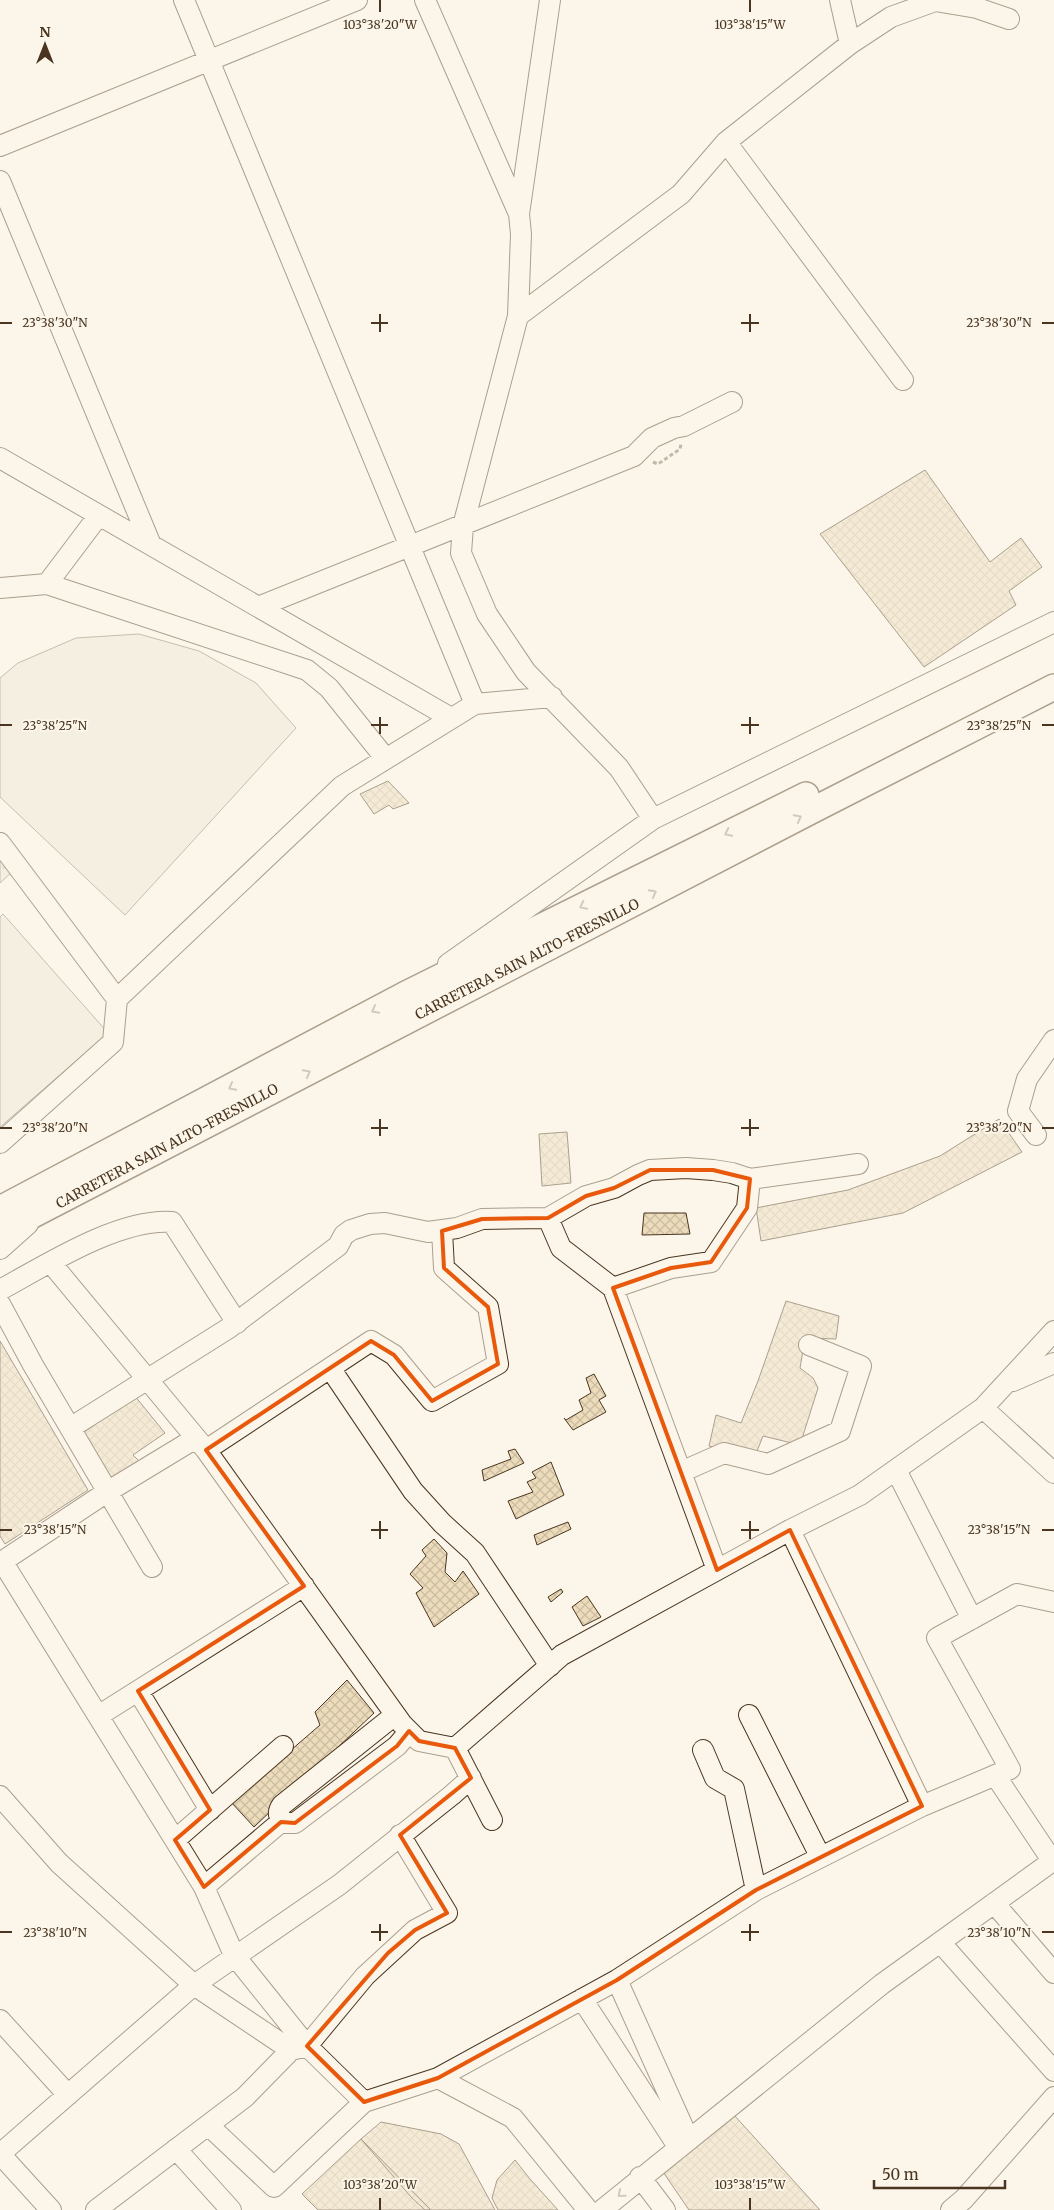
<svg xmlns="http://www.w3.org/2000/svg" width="1054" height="2210" viewBox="0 0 1054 2210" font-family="Merriweather,serif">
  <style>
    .cemetery { fill: url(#cemetery-stones); stroke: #887966 }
    .green { fill: #ede6d9; stroke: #887966 }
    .building { fill: url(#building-cross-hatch); stroke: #4a3520 }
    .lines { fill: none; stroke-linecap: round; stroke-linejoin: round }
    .minor-casing { stroke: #4a3520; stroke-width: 22 }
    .major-casing { stroke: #4a3520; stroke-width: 28 }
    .path { stroke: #7f6f5c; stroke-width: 3; stroke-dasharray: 4 2.5; stroke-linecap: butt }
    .minor { stroke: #fbf6e9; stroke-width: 20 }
    .major { stroke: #fbf6e9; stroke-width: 25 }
    .oneway { stroke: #a29684 }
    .marked { fill: none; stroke: #e8590c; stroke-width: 4; stroke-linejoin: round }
    .ticks { fill: none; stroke: #4a3520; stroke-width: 2 }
    .labels { text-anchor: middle; stroke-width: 4; stroke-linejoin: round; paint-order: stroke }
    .street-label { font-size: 14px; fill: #4a3520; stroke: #fbf6e9 }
    .ticks-label { font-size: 12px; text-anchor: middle; fill: #4a3520; stroke: #fbf6e9; stroke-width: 4; stroke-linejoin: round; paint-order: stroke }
  </style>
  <defs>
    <pattern id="cemetery-stones" width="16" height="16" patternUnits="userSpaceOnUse" patternTransform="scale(1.25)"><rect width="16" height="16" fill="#ede6d9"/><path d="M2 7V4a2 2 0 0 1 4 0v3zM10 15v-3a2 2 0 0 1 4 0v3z" fill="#cdc6ba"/></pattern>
    <pattern id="building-cross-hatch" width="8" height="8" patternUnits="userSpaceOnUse" patternTransform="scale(1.25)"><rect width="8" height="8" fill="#ecdcbc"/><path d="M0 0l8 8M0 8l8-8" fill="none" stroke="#ccbda1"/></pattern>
  </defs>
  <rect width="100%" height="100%" fill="#fbf6e9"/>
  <path class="cemetery" d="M0,854L13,871L0,883Z"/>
  <path class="green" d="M139,634L199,651L256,683L296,728L125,915L0,797V678L18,663L76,638Z
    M3,914L108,1033L0,1127V917Z"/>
  <path class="building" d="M925,470L990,562L1021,538L1042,567L1009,591L1016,605L924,667L820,534Z
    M388,781L409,803L393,809L389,805L374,814L360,794Z
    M999,1119L1022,1152L903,1213L761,1241L756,1208L848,1190L940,1156Z
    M567,1132L571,1183L542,1186L539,1134Z
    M644,1213H686L690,1234L642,1235Z
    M786,1301L839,1316L836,1339L805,1338L800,1368L813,1378L818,1388L800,1445L763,1436L755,1456L709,1446L716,1415L741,1423L758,1381Z
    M0,1341L88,1490L5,1544L0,1536Z
    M594,1374L606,1396L599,1400L606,1412L573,1430L564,1418L566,1420L583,1410L579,1400L591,1393L586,1378Z
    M134,1395L165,1433L133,1455L139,1461L108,1481L79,1436Z
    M515,1449L524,1463L484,1481L482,1470L511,1459L508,1451Z
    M551,1462L564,1495L516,1519L508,1501L533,1492L527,1482L536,1478L532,1472Z
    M568,1522L571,1529L537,1545L534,1535Z
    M434,1539L447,1553L445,1572L455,1582L463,1571L479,1594L434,1627L416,1593L423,1588L410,1574L426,1556L422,1550Z
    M561,1589L563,1592L551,1602L548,1597Z
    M587,1596L601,1617L583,1626L572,1607Z
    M347,1680L374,1713L254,1827L231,1802L320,1725L315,1712Z
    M734,2115L820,2210H689L659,2166Z
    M381,2122L441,2134L459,2144L495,2210H425L411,2197L361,2139Z
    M361,2139L431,2210H318L302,2194Z
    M515,2160L530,2179L558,2210H498L492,2198L497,2180Z"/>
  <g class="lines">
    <defs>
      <path id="minor" d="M184,0L475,704
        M425,0L519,214
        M550,0L519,214L521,234L518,316L463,526L461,553L487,614L526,672L619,768L653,819
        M840,0L850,44
        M726,142L903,380
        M0,146L357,0
        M0,181L151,545
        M518,316L681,194L726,142L850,44L891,17L935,1L977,8L1009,19
        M0,458L451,718
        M47,584L307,670L329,688L386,759
        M0,588L47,584L99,515
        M258,607L634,456L652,438L674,428L684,426L732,402
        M0,843L117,999
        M448,964L653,819L1054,622
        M1036,1135L1018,1111L1027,1079L1054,1040
        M0,1143L113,1042L117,999L342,786L475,704L552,697
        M548,1218L561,1248L613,1288L717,1570
        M0,1249L28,1224
        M51,1263L206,1450L402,1724L419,1741L455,1748L492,1820
        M613,1288L671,1268L711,1262L747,1208L750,1179
        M0,1290C46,1265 119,1218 172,1222L237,1323
        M0,1304L33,1365L152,1567
        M330,1368L413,1491L442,1523L475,1553L550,1666
        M1013,1381L1054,1363
        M983,1408L1054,1473
        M70,1428L229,1328L338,1246L344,1235L351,1230L370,1224L385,1223L428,1232L457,1228L482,1219L548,1218L586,1196L614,1188L638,1175L650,1170L686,1168L713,1170L732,1173L750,1179L858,1164
        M206,1450L371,1341L394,1355L432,1401L498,1364L488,1307L444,1268L442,1231
        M896,1470L972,1619
        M681,1472L724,1453L768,1464L840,1431L861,1366L809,1345
        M790,1530L922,1806
        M2,1561L204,1887L234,1955L307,2046L364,2102
        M0,1563L107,1492L196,1438
        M138,1691L210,1810
        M395,1715L282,1805C277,1812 278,1818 285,1823H295L397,1746L409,1732
        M749,1715L820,1856
        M98,1716L304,1586
        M455,1748L562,1655L790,1530L860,1495L983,1408L1054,1331
        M703,1750L715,1778L734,1789L756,1890
        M995,1775L1053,1862
        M0,1796L59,1863L194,1985L291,2050L307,2046L365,1976L415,1930L447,1913L400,1835
        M175,1840L283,1746
        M204,1887L282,1821
        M994,1903L1054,1973
        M940,1942L1054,2071
        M617,1980L689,2140
        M582,1999L679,2148
        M0,2020L68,2095
        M438,2078L513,2118L588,2210
        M208,2125L274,2187L364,2102L438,2078L617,1980L756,1890L922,1806L1010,1769L937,1638L1017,1594L1054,1602
        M176,2149L231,2210
        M0,2154L194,1985L339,1885L452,1795L471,1778
        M0,2154L51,2210
        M640,2177L665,2210
        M96,2210L245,2097L291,2050
        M602,2210L882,1984L1054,1860
        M951,2210L964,2199L1054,2097"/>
      <path id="major" d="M0,1209L404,995L806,795
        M0,1232L815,809L1054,687"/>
    </defs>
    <use href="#minor" class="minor-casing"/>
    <use href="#major" class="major-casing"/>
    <path class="path" d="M653,462L658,464L680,449L681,444"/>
    <use href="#minor" class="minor"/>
    <use href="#major" class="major"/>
  </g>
  <defs><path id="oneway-chevron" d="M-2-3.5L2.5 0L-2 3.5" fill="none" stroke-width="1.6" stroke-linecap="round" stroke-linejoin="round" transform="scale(1.25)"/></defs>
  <g class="oneway">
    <use href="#oneway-chevron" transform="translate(798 818) rotate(-28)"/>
    <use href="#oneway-chevron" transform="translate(728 833) rotate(154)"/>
    <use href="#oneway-chevron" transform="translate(653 893) rotate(-28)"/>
    <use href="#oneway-chevron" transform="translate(583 906) rotate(154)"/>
    <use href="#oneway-chevron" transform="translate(375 1010) rotate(152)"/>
    <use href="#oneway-chevron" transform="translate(307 1073) rotate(-28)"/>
    <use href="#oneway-chevron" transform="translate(232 1087) rotate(152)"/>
    <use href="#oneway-chevron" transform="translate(621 2194) rotate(139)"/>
  </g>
  <path d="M0 0H1054V2210H0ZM650,1170H713L750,1179L747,1208L711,1262L671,1268L613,1288L717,1570L790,1530L922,1806L756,1890L617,1980L438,2078L364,2102L307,2046L388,1953L415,1930L447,1913L400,1835L471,1778L455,1748L419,1741L409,1731L397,1746L295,1823L281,1822L204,1887L175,1840L210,1810L138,1691L304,1586L206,1450L371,1341L394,1355L432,1401L498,1364L488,1307L444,1268L442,1231L482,1219L548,1218L586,1196L614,1188Z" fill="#fbf6e9" fill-opacity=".55" fill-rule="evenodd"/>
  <path class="marked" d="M650,1170H713L750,1179L747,1208L711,1262L671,1268L613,1288L717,1570L790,1530L922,1806L756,1890L617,1980L438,2078L364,2102L307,2046L388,1953L415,1930L447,1913L400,1835L471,1778L455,1748L419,1741L409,1731L397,1746L295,1823L281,1822L204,1887L175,1840L210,1810L138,1691L304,1586L206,1450L371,1341L394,1355L432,1401L498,1364L488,1307L444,1268L442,1231L482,1219L548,1218L586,1196L614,1188Z"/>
  <path class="ticks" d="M380,0V12M750,0V12M380,314V332M750,314V332M0,323H12M371,323H388M741,323H759M1042,323H1054M380,717V734M750,717V734M0,725H12M371,725H388M741,725H759M1042,725H1054M380,1119V1136M750,1119V1136M0,1128H12M371,1128H388M741,1128H759M1042,1128H1054M380,1521V1539M750,1521V1539M0,1530H12M371,1530H388M741,1530H759M1042,1530H1054M380,1924V1941M750,1924V1941M0,1932H12M371,1932H388M741,1932H759M1042,1932H1054M380,2198V2210M750,2198V2210"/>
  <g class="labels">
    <g class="street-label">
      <text transform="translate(527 959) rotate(-27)" y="5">CARRETERA SAIN ALTO-FRESNILLO</text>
      <text transform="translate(167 1146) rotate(-28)" y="5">CARRETERA SAIN ALTO-FRESNILLO</text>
    </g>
  </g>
  <g class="ticks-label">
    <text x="380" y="29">103°38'20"W</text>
    <text x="750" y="29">103°38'15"W</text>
    <text x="55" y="327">23°38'30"N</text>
    <text x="999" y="327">23°38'30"N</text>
    <text x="55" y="730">23°38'25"N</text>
    <text x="999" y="730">23°38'25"N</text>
    <text x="55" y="1132">23°38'20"N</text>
    <text x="999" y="1132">23°38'20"N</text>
    <text x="55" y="1534">23°38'15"N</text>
    <text x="999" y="1534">23°38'15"N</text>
    <text x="55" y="1937">23°38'10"N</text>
    <text x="999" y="1937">23°38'10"N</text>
    <text x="380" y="2189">103°38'20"W</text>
    <text x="750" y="2189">103°38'15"W</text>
  </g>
  <g transform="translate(45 45)" stroke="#fbf6e9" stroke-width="4" paint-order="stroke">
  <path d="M0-4L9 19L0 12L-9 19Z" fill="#4a3520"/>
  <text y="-8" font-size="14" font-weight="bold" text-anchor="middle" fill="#4a3520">N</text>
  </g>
  <path d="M874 2180v8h131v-8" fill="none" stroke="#4a3520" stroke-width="2.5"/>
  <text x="882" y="2180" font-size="15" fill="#4a3520" stroke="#fbf6e9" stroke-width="4" paint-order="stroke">50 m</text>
</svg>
